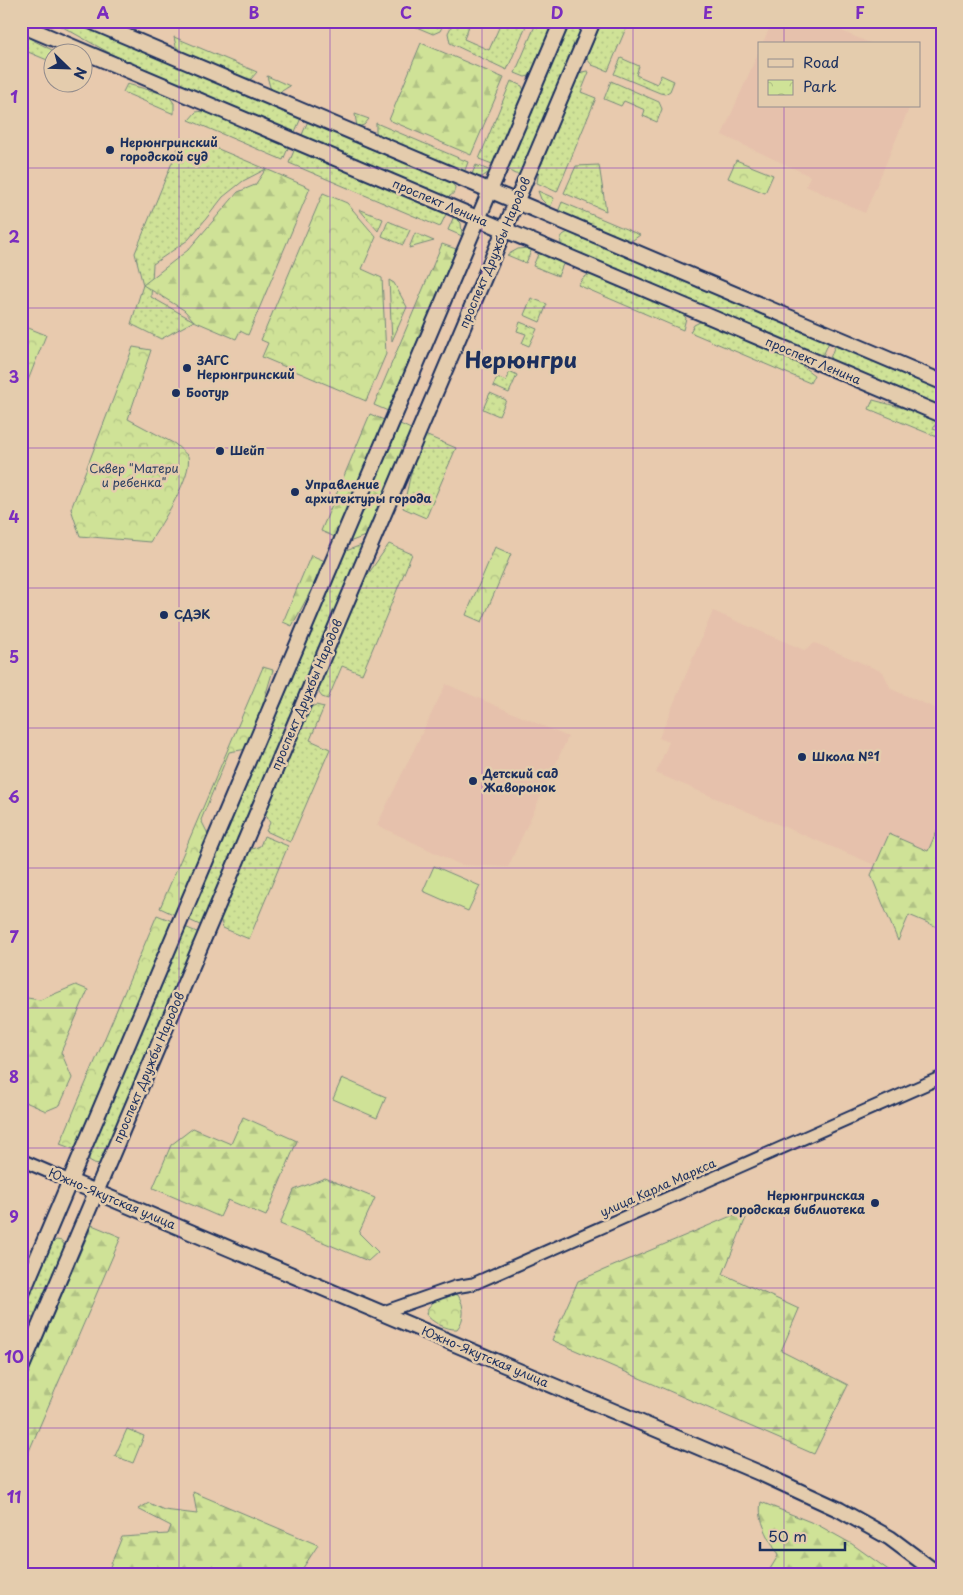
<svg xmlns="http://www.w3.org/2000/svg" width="963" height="1595" viewBox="0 0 963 1595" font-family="'Playpen Sans',sans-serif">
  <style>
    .built { fill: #e6c1ac }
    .grass { fill: url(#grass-dots); stroke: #75887a }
    .forest { fill: url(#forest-firs); stroke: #75887a }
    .park { fill: url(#park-crowns); stroke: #75887a }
    .pitch { fill: #cfe297; stroke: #75887a }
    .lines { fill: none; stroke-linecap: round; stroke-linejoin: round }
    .minor-casing { stroke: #1b2f5e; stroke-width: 15 }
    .tertiary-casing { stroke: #1b2f5e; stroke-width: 18 }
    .minor { stroke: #e4ccad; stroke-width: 11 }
    .tertiary { stroke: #e4ccad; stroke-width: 14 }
    .grid { fill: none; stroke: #7b2cbf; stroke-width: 1; stroke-opacity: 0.55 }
    .poi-dot { fill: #1b2f5e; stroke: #e4ccad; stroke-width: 2 }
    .labels { text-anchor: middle; stroke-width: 5; stroke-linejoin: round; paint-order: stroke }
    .poi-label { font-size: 12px; font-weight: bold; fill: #1b2f5e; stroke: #e4ccad; text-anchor: start }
    .street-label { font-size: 12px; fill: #1b2f5e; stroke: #e4ccad }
    .park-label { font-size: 12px; fill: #2d4164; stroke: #e4ccad }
    .town-label { font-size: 22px; font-weight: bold; fill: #1b2f5e; stroke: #e4ccad }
    .neatline { fill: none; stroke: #7b2cbf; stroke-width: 2 }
    .grid-label { font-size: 16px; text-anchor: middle; font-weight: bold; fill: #7b2cbf }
  </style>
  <defs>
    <pattern id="grass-dots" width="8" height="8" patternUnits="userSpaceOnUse" patternTransform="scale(1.25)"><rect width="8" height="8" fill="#cfe297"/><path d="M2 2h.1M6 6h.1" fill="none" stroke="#b1c285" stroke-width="1.8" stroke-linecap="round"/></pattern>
    <pattern id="forest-firs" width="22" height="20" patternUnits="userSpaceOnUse" patternTransform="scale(1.25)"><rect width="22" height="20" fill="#cfe297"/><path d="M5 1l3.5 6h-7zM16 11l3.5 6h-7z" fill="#b1c285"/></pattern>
    <pattern id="park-crowns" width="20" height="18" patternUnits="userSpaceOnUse" patternTransform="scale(1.25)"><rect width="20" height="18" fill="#cfe297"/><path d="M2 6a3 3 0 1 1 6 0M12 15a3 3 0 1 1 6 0" fill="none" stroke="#b1c285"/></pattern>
  </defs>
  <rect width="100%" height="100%" fill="#e8caae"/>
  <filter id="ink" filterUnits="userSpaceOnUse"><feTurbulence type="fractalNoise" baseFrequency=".02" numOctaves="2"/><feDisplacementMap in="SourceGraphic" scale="10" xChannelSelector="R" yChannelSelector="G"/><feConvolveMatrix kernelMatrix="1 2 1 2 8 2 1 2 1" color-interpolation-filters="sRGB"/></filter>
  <g filter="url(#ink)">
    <path class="built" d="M773,21H818L872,44H762Z
      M759,51V106H910L865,213L806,186L810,176L722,135Z
      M713,611L804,650L815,643L883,672L891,689L939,710L933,724L942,728V898L871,875L875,865L656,773L669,742L659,738Z
      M446,684L568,737L508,867L461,865L377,825Z"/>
    <path class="grass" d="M52,21H74L301,118L294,134L124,61Z
      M106,21H137L143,24L130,31Z
      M402,21H445L440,31L433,34Z
      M454,21H471L464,39L489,50L502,21H528L507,70L450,43L448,33Z
      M537,21H556L533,75L525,77L515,73Z
      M569,21H587L522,172C518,176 513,174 509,170V164Z
      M602,21H629L608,71L592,65L587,59L588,54Z
      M21,34L56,52H52V62L21,49Z
      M174,37L257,72L251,79L242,78L177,51Z
      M621,58L639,66L636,75L657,84L661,75L674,81L670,91L665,94L660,93L614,74Z
      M587,71L589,72L581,92L596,98L557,192L537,183L539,168L578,76L582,72Z
      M267,76L290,86L277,94L270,87Z
      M511,81L522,86L525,93L495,165L479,159Z
      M611,81L659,102L662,109L657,122L643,116L645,110L624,101L621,106L604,99Z
      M127,84L168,95L174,103V114L123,92Z
      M203,111L289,146L283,160L189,120L196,112Z
      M355,114L369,119L364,125L357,127Z
      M308,121L450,181L455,187C455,194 450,198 443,197L301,137Z
      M376,123L468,162L464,173L380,137L376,132Z
      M199,141L266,169L243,181L223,197L205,220L188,240L153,264L151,297L194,321L161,339L131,324L143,285L135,253L178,148Z
      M295,148L447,212L440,227L289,163Z
      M476,165L491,171L482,177L471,176Z
      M599,165L606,211L564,193L576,166Z
      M538,191L554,198L550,208L541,199Z
      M562,202L640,235L633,240H625L558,212Z
      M359,209L383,219L378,231Z
      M454,216L461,223L462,236L448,230Z
      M388,221L410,230L403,245L382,236Z
      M569,232L829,342L822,358L563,248C558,240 561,234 569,232Z
      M415,233L434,241L409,248Z
      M527,248L532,249L526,263L507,255L518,249Z
      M539,252L564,262L558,276L533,266Z
      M588,275H594L680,311L686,318L683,330L578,285L583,278Z
      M389,280L394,283L407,307L392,341Z
      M531,298L547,304L540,322L524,315Z
      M702,321L794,360L814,375L810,383L690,332L694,325Z
      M520,322L537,329L529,346L522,343L526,334L517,331Z
      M835,345L942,390V408L829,361Z
      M510,371L517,375L509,393L493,386L497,377L506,381Z
      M490,393L506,400L499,416L483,409Z
      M873,400L911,410L937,421L933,429L942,432V439L869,409Z
      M425,435L456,448L426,518L403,508L414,460Z
      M364,544L202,926L189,920L346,551Z
      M389,544L412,554L362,674L342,666L328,699L322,697L319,693V686L364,580Z
      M316,705L324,707L310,740L330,749L290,842L266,831L270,823L265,813L308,711L311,707Z
      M264,836L288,846L249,939L223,928L220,918L249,850L260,846Z
      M185,927L199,933L102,1161L99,1164L94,1163L89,1160V1155Z
      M56,1240L62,1241L65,1247L35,1319L22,1314L52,1244Z
      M21,1321L33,1326L21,1353Z"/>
    <path class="forest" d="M421,43L504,78L471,155L389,120Z
      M266,169L310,188L248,335L240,331L236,339L194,321L184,310L143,285L188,250L238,192L255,185Z
      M442,244L456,249L388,411L374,405Z
      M370,414L384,420L335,537L321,531Z
      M400,424L413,430L368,535L349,542Z
      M311,555L325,561L316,581L292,626L283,622Z
      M942,819V929L909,915L898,941L871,875L889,834L928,851Z
      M76,985L88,990L61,1052L72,1078L60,1105L46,1111L21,1100V997L40,1000Z
      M243,1117L297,1141L266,1216L228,1200L220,1217L153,1188L171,1145L193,1128L231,1144Z
      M325,1178L375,1198L359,1233L378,1252L368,1261L280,1224L294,1190Z
      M750,1208L723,1274L799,1309L781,1351L848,1385L814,1454L552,1340L578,1281Z
      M92,1225L121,1237L26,1458L21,1456V1389Z
      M193,1492L318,1545L299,1574H176L160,1569L158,1574H107L122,1537L168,1534L171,1526L138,1509L149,1503L164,1510L197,1514Z
      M761,1502L818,1525L852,1544L894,1574H767L778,1556C770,1538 757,1521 761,1502Z"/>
    <path class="park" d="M736,160L773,175L765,193L728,178Z
      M323,193L347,203L376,237L362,269L382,278L386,354L366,401L262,357L268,343L261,340Z
      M26,327L46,335L21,398V337Z
      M133,347L151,350L128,419L175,444L188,456C193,476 161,524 150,542L80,536L71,509Z
      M495,547L511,554L482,622L466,615Z
      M263,667L273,670L256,727L247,749L229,752L201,820L209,836L175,915L160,908Z
      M157,915L172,921L76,1150L60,1144Z
      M453,1294L458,1295C465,1306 465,1320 457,1329C447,1330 431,1322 426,1314C428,1301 442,1298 453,1294Z
      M127,1429L144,1436L133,1463L115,1456Z"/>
    <path class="pitch" d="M434,866L480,886L468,911L423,891Z
      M342,1078L386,1097L377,1118L333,1099Z"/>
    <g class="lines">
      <defs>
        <path id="minor" d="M21,1160L70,1181
          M381,1313L455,1287L473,1284L942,1077"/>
        <path id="tertiary" d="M90,21L942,382
          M21,25L942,415
          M70,1181L762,1474L840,1510L890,1538L938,1574
          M21,1296L562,21
          M21,1369L593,21"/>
      </defs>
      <use href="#minor" class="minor-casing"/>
      <use href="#tertiary" class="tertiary-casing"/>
      <use href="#minor" class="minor"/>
      <use href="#tertiary" class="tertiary"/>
    </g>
  </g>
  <path class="grid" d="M179,21V1574M330,21V1574M482,21V1574M633,21V1574M784,21V44M784,106V1574M21,168H942M21,308H942M21,448H942M21,588H942M21,728H942M21,868H942M21,1008H942M21,1148H942M21,1288H942M21,1428H942"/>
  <g class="poi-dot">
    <circle cx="110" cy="150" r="5"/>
    <circle cx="187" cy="368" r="5"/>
    <circle cx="176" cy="393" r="5"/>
    <circle cx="220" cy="451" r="5"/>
    <circle cx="295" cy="492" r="5"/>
    <circle cx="164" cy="615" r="5"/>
    <circle cx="802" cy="757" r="5"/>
    <circle cx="473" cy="781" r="5"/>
    <circle cx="875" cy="1203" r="5"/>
  </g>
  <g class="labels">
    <g class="poi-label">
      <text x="120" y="147">Нерюнгринский<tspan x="120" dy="14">городской суд</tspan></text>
      <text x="197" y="365">ЗАГС<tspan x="197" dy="14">Нерюнгринский</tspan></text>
      <text x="186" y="397">Боотур</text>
      <text x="230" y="455">Шейп</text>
      <text x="305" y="489">Управление<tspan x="305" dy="14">архитектуры города</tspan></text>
      <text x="174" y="619">СДЭК</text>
      <text x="812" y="761">Школа №1</text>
      <text x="483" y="778">Детский сад<tspan x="483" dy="14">Жаворонок</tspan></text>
      <text x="865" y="1200" text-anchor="end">Нерюнгринская<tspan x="865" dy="14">городская библиотека</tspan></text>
    </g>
    <g class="street-label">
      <text transform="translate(440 203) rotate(23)" y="4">проспект Ленина</text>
      <text transform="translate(495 253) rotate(-67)" y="4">проспект Дружбы Народов</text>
      <text transform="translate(813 361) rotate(23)" y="4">проспект Ленина</text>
      <text transform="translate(307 695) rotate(-67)" y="4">проспект Дружбы Народов</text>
      <text transform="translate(149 1068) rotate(-67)" y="4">проспект Дружбы Народов</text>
      <text transform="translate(658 1188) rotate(-24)" y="4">улица Карла Маркса</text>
      <text transform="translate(112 1199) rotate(23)" y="4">Южно-Якутская улица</text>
      <text transform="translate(485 1357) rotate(23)" y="4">Южно-Якутская улица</text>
    </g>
    <g class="park-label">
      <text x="134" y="473">Сквер "Матери<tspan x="134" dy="14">и ребенка"</tspan></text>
    </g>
    <g class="town-label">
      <text x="521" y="368">Нерюнгри</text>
    </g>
  </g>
  <rect width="963" height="1595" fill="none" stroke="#e4ccad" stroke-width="55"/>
  <rect x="758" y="42" width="162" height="65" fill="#e4ccad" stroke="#948d8d"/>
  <rect x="768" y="59" width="25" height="8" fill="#e4ccad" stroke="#948d8d"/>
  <text x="803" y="68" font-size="15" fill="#1b2f5e">Road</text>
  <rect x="768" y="80" width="25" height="15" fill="url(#park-crowns)" stroke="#948d8d"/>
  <text x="803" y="92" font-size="15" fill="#1b2f5e">Park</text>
  <g transform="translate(68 68) rotate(113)"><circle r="24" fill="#e4ccad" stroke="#948d8d"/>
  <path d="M0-4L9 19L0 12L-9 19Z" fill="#1b2f5e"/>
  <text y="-8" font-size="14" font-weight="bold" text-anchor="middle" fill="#1b2f5e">N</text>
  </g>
  <path d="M760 1542v8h85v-8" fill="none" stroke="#1b2f5e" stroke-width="2.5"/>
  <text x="768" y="1542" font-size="15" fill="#1b2f5e" stroke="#e4ccad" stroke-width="4" paint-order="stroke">50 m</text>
  <rect x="28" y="28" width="908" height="1540" class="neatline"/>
  <g class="grid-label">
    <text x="103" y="19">A</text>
    <text x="254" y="19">B</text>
    <text x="406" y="19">C</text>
    <text x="557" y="19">D</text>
    <text x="708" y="19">E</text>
    <text x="860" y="19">F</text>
    <text x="14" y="103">1</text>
    <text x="14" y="243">2</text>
    <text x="14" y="383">3</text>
    <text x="14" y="523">4</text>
    <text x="14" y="663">5</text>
    <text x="14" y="803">6</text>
    <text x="14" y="943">7</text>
    <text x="14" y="1083">8</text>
    <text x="14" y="1223">9</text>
    <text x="14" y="1363">10</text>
    <text x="14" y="1503">11</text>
  </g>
</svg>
